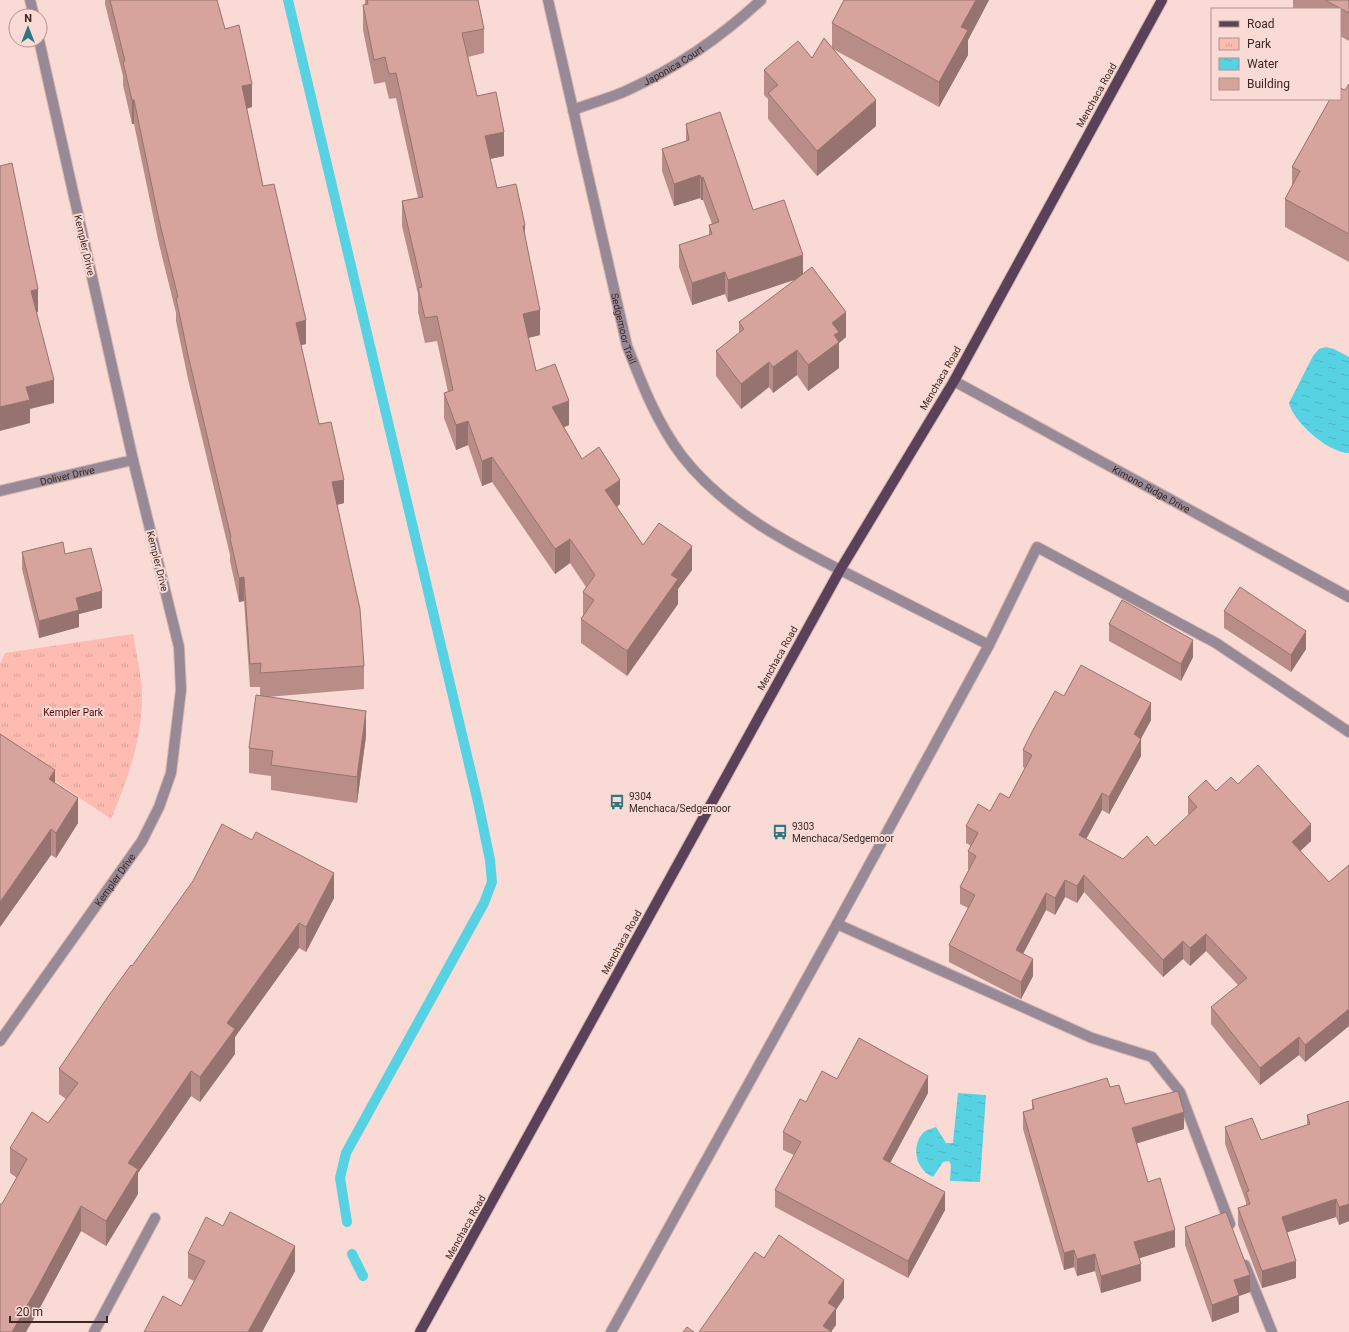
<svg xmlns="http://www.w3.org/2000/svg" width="1349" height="1332" viewBox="0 0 1349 1332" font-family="Roboto,sans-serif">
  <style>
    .park { fill: url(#park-tufts) }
    .water { fill: url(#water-ripples) }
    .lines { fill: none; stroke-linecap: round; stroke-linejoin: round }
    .stream { stroke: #56d2e3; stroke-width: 10 }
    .minor-casing { stroke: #d4b6b2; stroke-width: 12 }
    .major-casing { stroke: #d4b6b2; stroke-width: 12 }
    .minor { stroke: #988997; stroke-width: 10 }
    .major { stroke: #5a4159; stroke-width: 10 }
    .wall { fill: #b98d87 }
    .shaded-wall { fill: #96736e }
    .building { fill: #d7a49d; stroke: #96736e }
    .labels { text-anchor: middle; stroke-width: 4; stroke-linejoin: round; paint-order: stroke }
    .street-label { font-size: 10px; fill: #3b2724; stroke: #fadad5 }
    .park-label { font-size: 10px; fill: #560405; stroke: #fadad5 }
    .poi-label { font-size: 10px; fill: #3b2724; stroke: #fadad5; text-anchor: start }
  </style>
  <defs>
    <pattern id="park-tufts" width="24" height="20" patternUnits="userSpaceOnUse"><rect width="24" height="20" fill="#fdbbb2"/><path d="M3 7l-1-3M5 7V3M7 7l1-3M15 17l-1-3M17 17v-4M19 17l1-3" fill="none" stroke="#daa199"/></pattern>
    <pattern id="water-ripples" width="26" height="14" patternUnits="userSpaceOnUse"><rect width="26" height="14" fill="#56d2e3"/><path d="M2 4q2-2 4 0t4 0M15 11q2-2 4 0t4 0" fill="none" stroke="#4cb4c3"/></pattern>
  </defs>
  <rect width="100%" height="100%" fill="#fadad5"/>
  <path class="park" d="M133,634C137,657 143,681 142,704C140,745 127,781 111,819L0,744V664L5,653Z"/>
  <path class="water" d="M1326,347L1334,349L1349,357V453C1329,453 1294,423 1289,403L1313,356L1319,349Z
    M958,1093L986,1095L980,1182L950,1181L951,1165L949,1161L943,1162L933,1177C916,1170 910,1146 924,1132C927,1130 932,1128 936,1127L946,1143H953Z"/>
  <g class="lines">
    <path class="stream" d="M288,0L478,802L490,860L492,882L484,903L346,1153L340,1178L347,1222
      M352,1254L363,1276"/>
    <defs>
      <g id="minor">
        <path d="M30,0L34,16"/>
        <path id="s1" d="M548,0L627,346C642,384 657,423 682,456C728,515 797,548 862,581C904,602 947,624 989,645L837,924L1092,1038L1152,1057L1180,1092L1230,1224"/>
        <path id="s2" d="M573,110C591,103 611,98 628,90C678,67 721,37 761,0"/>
        <path id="s3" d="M954,381L1349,597"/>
        <path id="s4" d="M0,491L133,460"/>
        <path d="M989,645L1037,547L1216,643L1349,732"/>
        <path id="s5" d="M0,1041L142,841L159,807L171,773L181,690L179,647L133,460L39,40"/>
        <path d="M1245,1265L1272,1332"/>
        <path d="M94,1332L155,1218"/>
        <path d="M611,1332L837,924"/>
      </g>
      <path id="major" d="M420,1332L840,570L954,381L1162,0"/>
    </defs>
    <use href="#minor" class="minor-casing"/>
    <use href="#major" class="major-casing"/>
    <use href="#minor" class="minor"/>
    <use href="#major" class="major"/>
  </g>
  <path class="wall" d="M105,0H217L225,29L252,107L246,109L263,186L306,344L301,345L319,424L344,503L337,505L364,666V689L267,697L366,736L357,803L271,790V776L249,773V748L260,696V687H250L244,601L239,602L230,561V555L188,379L176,321V313L159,244L134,124H132L123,85V76L105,4Z
    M365,0H478L484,29V53L468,57L477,96L504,156L490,159L497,188L525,240L540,335L528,338L536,371L569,425L564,427L582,459L620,504L617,507L643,545L692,570L678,589V604L627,676L581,643V619L583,615V592L586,587L570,563L555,574L492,482L482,486L468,445L456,450L444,418V393L448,392L437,341L425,343L418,312V294L402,226V201L418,198L396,98L389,99L385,82L374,84L363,30V5H365Z
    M844,0H989L968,40V55L939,107L833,49L876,126L817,176L768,119V99L764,95V70L812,58L832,47V23Z
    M1293,0H1349V41L1340,36V9H1293Z
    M1349,84V262L1285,227V199L1292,186V167L1345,90Z
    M686,124L803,274L846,337L839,343V368L808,391L797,375L773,393L769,387L741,409L716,376V351L739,333V322L796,279L728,302L725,294L692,305L679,267V245L709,235V225L712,224L703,200H701L700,198L674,206L662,171V149L686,141Z
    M22,552L65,554L102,608L79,614V627L39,638L22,569Z
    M1224,611L1306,649L1291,672L1224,628Z
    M1109,624L1193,657L1181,681L1109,641Z
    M1064,696L1151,720L1141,738V756L1109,814L1102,810L1086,839L1123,859L1155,846L1189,815L1188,814V797L1216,791L1238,784L1311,841L1300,851L1329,882L1349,865V1026L1305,1062L1299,1055L1260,1085L1211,1024V1007L1238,985L1206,951L1190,966L1183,959L1163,977L1084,892L1077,903L1065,897L1055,915L1046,910L1023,954L1033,976L1021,999L949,962V945L968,908L960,904V887L969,869H968V851L971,846L966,843V826L1009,798L1025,768L1023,767V750Z
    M55,783L78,823L56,858L51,855L0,927Z
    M334,898L306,952L299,948L235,1037V1054L200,1102L191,1096L138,1173V1194L106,1246L81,1231L36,1315L2,1204L17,1178L10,1173V1148L48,1123L66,1099L59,1094V1069L132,966Z
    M837,1079L928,1093L890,1163L945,1210L908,1278L775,1207V1190L794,1155L783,1150V1132Z
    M1110,1087L1125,1104L1184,1129L1136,1143L1148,1182L1175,1247L1139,1258L1141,1281L1101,1293L1095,1271L1077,1276L1074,1267L1064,1270L1023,1129V1112L1032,1109V1100Z
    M1349,1101V1221L1339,1225L1336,1217L1287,1232L1296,1278L1262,1288L1238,1225V1208L1246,1205V1202L1225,1144V1127L1261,1140L1307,1125V1115Z
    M1185,1227L1250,1292L1239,1296V1312L1212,1322L1185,1245Z
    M188,1253L295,1271L262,1332H144L181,1306L194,1281L188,1278Z"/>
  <path class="shaded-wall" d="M976,0H989L968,40V55L939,107V82L961,27Z
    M252,84V107L242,110V86Z
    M132,100H134V124H132Z
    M876,100V126L817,176V151Z
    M504,132V156L485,160V136Z
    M700,175V198L674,206V184Z
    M703,177V200H701V178Z
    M525,225V250L523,226Z
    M803,255V277L728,302V280Z
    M725,272V294L692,305V283Z
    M38,289V312L31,314V291Z
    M540,310V335L523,339V314Z
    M846,312V337L839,343V368L808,391V365L832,323Z
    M306,320V344L296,346V323Z
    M797,350V375L773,393V367Z
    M769,362V387L741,409V384Z
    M54,380V403L30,409V423L0,431V407L26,387Z
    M569,401V425L552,432V407Z
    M468,421V445L456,450V425Z
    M492,457V482L482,486V461Z
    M344,480V503L332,506V482Z
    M620,480V504L605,515V490Z
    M570,539V563L555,574V549Z
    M692,546V570L678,589V604L627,676V651L671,575Z
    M244,577V601L239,602V578Z
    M102,591V608L79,614V627L39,638V621L76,598Z
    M1306,631V649L1291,672V655Z
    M1193,640V657L1181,681V664Z
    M1151,703V720L1134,752V734Z
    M366,711V736L357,803V777Z
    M1141,739V756L1109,814V797Z
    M55,770V795L49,779Z
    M1102,793V810L1079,852V835Z
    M78,798V823L56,858V833Z
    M1311,824V841L1292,859V842Z
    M51,829V855L0,927V902Z
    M334,873V898L306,952V927Z
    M1084,875V892L1077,903V886Z
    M1065,880V897L1055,915V898Z
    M1046,893V910L1016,967V950Z
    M299,923V948L235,1037V1054L200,1102V1077L227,1023Z
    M1206,934V951L1190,966V948Z
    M1183,941V959L1163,977V960Z
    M1033,959V976L1021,999V982Z
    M1349,1009V1026L1305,1062V1045Z
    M1299,1037V1055L1260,1085V1068Z
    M191,1071V1096L138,1173V1194L106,1246V1221L128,1163Z
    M928,1076V1093L883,1176V1159Z
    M1184,1112V1129L1132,1145V1128Z
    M945,1192V1210L908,1278V1261Z
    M1336,1199V1217L1282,1234V1217Z
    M1349,1204V1221L1339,1225V1207Z
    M81,1206V1231L36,1315L26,1332H12Z
    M1175,1230V1247L1134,1260V1242Z
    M295,1246V1271L262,1332H248Z
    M1074,1250V1267L1064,1270V1253Z
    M1095,1254V1271L1077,1276V1259Z
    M1296,1261V1278L1262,1288V1271Z
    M1141,1264V1281L1101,1293V1276Z
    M1250,1275V1292L1239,1296V1312L1212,1322V1305L1234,1280Z
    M844,1280V1298L836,1310V1325L831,1332L823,1326L828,1303Z"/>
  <path class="building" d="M110,0H217L225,29L239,25L252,84L242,86L263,186L274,184L306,320L296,323L319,424L331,422L344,480L332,482L360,609L364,666L260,673L261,663L250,664L244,577L239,578L230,538L231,537L188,355L176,298L178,297L159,220L134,100H132L123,62L125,61Z
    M367,0H478L484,29L462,33L477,96L496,92L504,132L485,136L497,188L516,184L525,225L523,226L540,310L523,314L536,371L555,364L569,401L552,407L582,459L599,447L620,480L605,490L643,545L659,523L692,546L671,575L678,579L627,651L581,619L594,600L583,592L595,575L570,539L555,549L492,457L482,461L468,421L456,425L444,393L453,390L437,316L425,318L418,288L422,287L402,201L423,197L396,73L389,74L385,57L374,60L363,5L368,4Z
    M844,0H976L961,27L968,30L939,82L832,23Z
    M1325,0H1349V13Z
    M824,38L876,100L817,151L768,93L778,85L764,70L798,41L812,58Z
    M1349,84V234L1285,199L1300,171L1292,167L1330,99H1340V88L1345,90Z
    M720,112L753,210L784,200L803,255L728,280L725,272L692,283L679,245L712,234L709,225L719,222L703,177L701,178L700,175L674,184L662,149L689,140L686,124Z
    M12,163L38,289L31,291L54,380L26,387L30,400L0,407V166Z
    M812,267L846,312L832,323L839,332L834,335L839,342L808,365L797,350L773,367L769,362L741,384L716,351L744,329L739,322Z
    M63,542L65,554L91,548L102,591L76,598L79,610L39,621L22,552Z
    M1240,587L1306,631L1291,655L1224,611Z
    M1122,600L1193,640L1181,664L1109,624Z
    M1081,665L1151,703L1134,734L1141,739L1109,797L1102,793L1079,835L1123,859L1147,836L1155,846L1197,807L1188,797L1206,780L1216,791L1231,777L1238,784L1258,765L1311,824L1292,842L1329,882L1349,865V1009L1305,1045L1299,1037L1260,1068L1211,1007L1247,978L1206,934L1190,948L1183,941L1163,960L1084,875L1077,886L1065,880L1055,898L1046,893L1016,950L1033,959L1021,982L949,945L975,895L960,887L976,856L968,851L978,833L966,826L978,804L990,811L1000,793L1009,798L1032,755L1023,750L1033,730L1055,691L1064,696Z
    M256,695L366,711L357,777L271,765L273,751L249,748Z
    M0,734L55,770L49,779L78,798L56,833L51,829L0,902Z
    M222,824L252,840L256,832L334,873L306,927L299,923L227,1023L235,1029L200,1077L191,1071L128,1163L138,1169L106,1221L81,1206L36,1290L12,1332H0V1204H2L27,1159L10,1148L32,1112L48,1123L78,1083L59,1069L107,998L131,965L132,966L193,881Z
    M859,1038L928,1076L883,1159L945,1192L908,1261L775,1190L801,1142L783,1132L800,1099L806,1102L822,1071L837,1079Z
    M1107,1078L1110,1087L1119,1085L1125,1104L1178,1091L1184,1112L1132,1128L1148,1182L1160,1178L1175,1230L1134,1242L1141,1264L1101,1276L1095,1254L1077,1259L1074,1250L1064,1253L1023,1112L1034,1109L1032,1100Z
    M1349,1101V1204L1339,1207L1336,1199L1282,1217L1296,1261L1262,1271L1238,1208L1250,1204L1246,1192L1249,1191L1225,1127L1252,1118L1261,1140L1310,1124L1307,1115Z
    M230,1212L295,1246L248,1332H144L163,1296L181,1306L205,1261L188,1253L206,1217L223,1226Z
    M1226,1212L1250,1275L1234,1280L1239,1295L1212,1305L1185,1227Z
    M779,1235L844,1280L828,1303L836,1308L823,1326L832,1332H699L755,1252L764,1258Z
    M687,1327L694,1332H683Z"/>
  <defs>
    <symbol id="bus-bare" viewBox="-9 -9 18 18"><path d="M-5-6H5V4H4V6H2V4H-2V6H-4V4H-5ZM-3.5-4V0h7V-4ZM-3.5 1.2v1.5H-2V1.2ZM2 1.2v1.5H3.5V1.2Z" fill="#2f7680" stroke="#fadad5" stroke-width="2.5" paint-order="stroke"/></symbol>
  </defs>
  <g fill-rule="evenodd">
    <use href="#bus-bare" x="606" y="791" width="22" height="22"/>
    <use href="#bus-bare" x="769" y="821" width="22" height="22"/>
  </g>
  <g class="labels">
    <g class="street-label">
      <text dy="4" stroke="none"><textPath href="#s2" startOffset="110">Japonica Court</textPath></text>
      <text transform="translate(1096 95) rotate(-61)" y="4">Menchaca Road</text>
      <text transform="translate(85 245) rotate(77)" y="4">Kempler Drive</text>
      <text dy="4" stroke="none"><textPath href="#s1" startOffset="337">Sedgemoor Trail</textPath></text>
      <text transform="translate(940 378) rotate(-60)" y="4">Menchaca Road</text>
      <text dy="4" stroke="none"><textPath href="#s4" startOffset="69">Doliver Drive</textPath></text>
      <text dy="4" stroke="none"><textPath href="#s3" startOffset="225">Kimono Ridge Drive</textPath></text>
      <text transform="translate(158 561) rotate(76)" y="4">Kempler Drive</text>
      <text transform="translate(777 658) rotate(-61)" y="4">Menchaca Road</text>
      <text dy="4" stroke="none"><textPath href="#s5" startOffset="198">Kempler Drive</textPath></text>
      <text transform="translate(621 942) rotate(-61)" y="4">Menchaca Road</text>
      <text transform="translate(465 1227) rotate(-61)" y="4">Menchaca Road</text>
    </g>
    <g class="park-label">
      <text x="73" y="716">Kempler Park</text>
    </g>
    <g class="poi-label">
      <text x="629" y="800">9304<tspan x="629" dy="12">Menchaca/Sedgemoor</tspan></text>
      <text x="792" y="830">9303<tspan x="792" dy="12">Menchaca/Sedgemoor</tspan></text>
    </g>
  </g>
  <rect x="1211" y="8" width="130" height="92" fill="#fadad5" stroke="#ae928e"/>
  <rect x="1219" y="21" width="20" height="6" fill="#5a4159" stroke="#ae928e"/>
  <text x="1247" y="28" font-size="12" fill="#3b2724">Road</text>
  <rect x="1219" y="38" width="20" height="12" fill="url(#park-tufts)" stroke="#ae928e"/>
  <text x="1247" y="48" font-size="12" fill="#3b2724">Park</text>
  <rect x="1219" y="58" width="20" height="12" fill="url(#water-ripples)" stroke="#ae928e"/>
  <text x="1247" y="68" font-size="12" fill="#3b2724">Water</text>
  <rect x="1219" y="78" width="20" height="12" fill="#d7a49d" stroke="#ae928e"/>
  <text x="1247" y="88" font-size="12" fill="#3b2724">Building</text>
  <g transform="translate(28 28)"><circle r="19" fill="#fadad5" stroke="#ae928e"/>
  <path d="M0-3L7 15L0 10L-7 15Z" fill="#2f7680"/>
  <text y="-6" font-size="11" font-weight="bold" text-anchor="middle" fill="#3b2724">N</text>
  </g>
  <path d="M10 1316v6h97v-6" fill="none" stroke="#3b2724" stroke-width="2"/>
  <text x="16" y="1316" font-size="12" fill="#3b2724" stroke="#fadad5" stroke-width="3" paint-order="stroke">20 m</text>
</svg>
